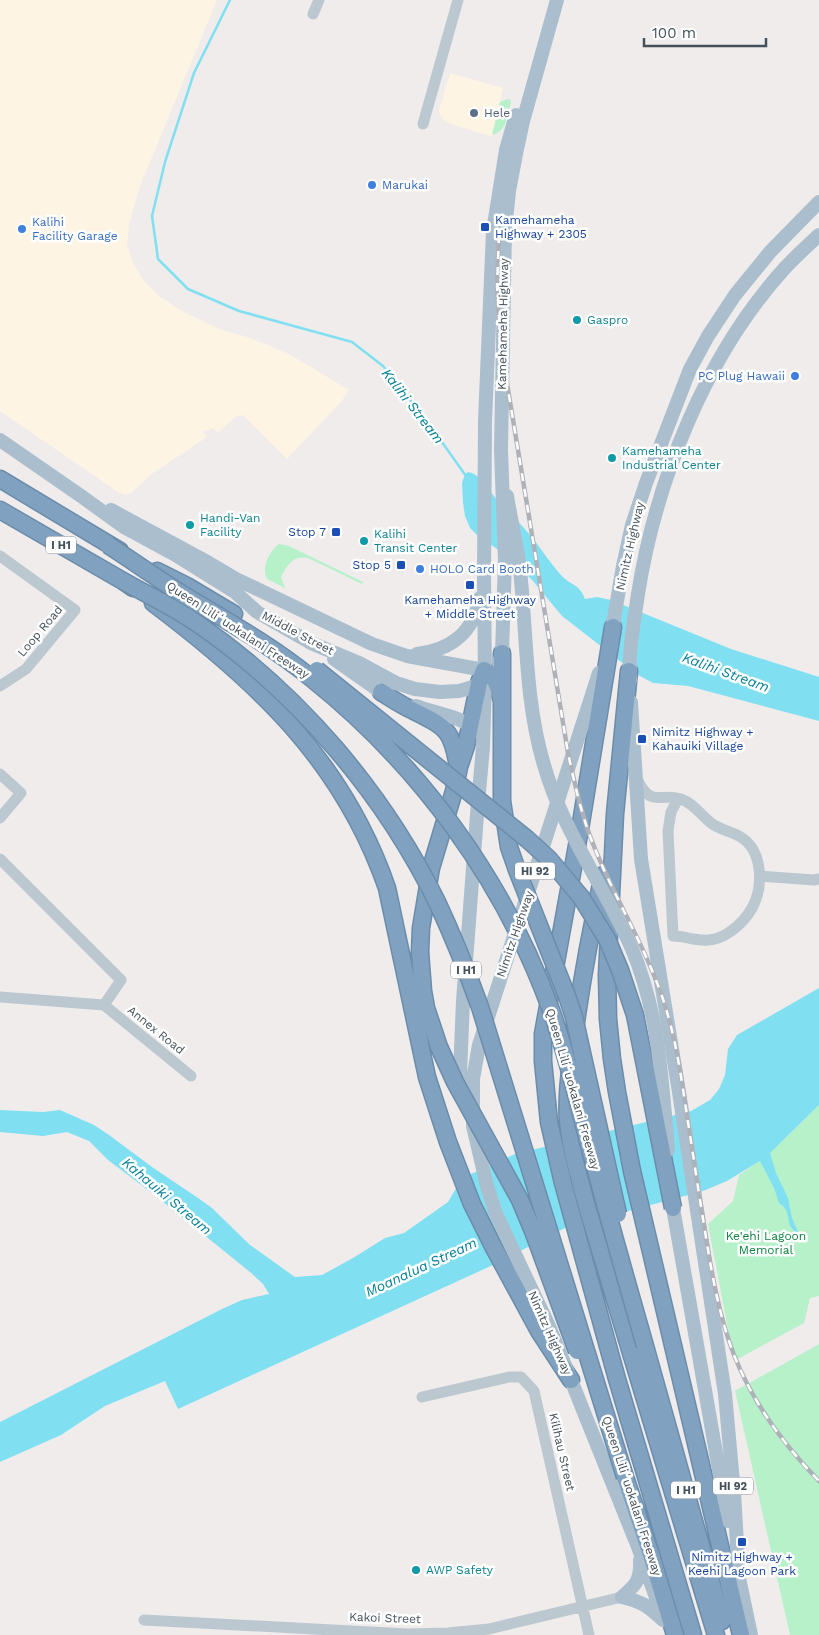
<svg xmlns="http://www.w3.org/2000/svg" width="819" height="1635" viewBox="0 0 819 1635" font-family="'Work Sans',sans-serif">
  <style>
    .commercial { fill: #fdf4e3 }
    .green { fill: #b6f1ca }
    .water { fill: #80e0f2 }
    .lines { fill: none; stroke-linecap: round; stroke-linejoin: round }
    .stream { stroke: #80e0f2; stroke-width: 2.5 }
    .highway-casing { stroke: #6b8dab; stroke-width: 19 }
    .minor { stroke: #bcc8d0; stroke-width: 11 }
    .major { stroke: #aabece; stroke-width: 14 }
    .highway { stroke: #80a2c0; stroke-width: 16 }
    .rail-casing { stroke: #aeb2b8; stroke-width: 4.5 }
    .rail { stroke: #fff; stroke-width: 2.5; stroke-dasharray: 8; stroke-linecap: butt }
    .highway-bridge-casing { stroke: #6b8dab; stroke-width: 19; stroke-linecap: butt }
    .major-bridge { stroke: #aabece; stroke-width: 14 }
    .highway-bridge { stroke: #80a2c0; stroke-width: 16 }
    .service-dot { fill: #5c6f8a; stroke: #fff; stroke-width: 2 }
    .shop-dot { fill: #3f7fe0; stroke: #fff; stroke-width: 2 }
    .transit-dot { fill: #1a4fb4; stroke: #fff; stroke-width: 2 }
    .culture-dot { fill: #0f9aa8; stroke: #fff; stroke-width: 2 }
    .labels { text-anchor: middle; stroke-width: 5; stroke-linejoin: round; paint-order: stroke }
    .shield { fill: #fff; stroke: #7c858c; stroke-width: 1 }
    .shield-label { font-size: 11px; font-weight: bold; fill: #44515b }
    .service-label { font-size: 12px; fill: #4e5e75; stroke: #fff; text-anchor: start }
    .shop-label { font-size: 12px; fill: #366cbe; stroke: #fff; text-anchor: start }
    .transit-label { font-size: 12px; fill: #164399; stroke: #fff; text-anchor: start }
    .culture-label { font-size: 12px; fill: #0d838f; stroke: #fff; text-anchor: start }
    .street-label { font-size: 12px; fill: #44515b; stroke: #fff }
    .park-label { font-size: 12px; fill: #108142; stroke: #fff }
    .water-label { font-size: 14px; font-style: italic; fill: #048198; stroke: #fff }
  </style>
  <rect width="100%" height="100%" fill="#f0ecec"/>
  <path class="commercial" d="M0,0H217L140,186L129,224L127,245L134,265L144,281L159,296L182,311L219,329L247,337L289,354L349,390L341,402L287,459L243,415L235,417L218,433L213,428L203,432L207,437L153,473L131,493L125,495L118,492L0,411Z
    M450,73L503,88L493,137L451,124L443,119L440,115L439,111Z"/>
  <path class="green" d="M508,99H510L511,102C507,116 507,131 492,135L500,102Z
    M279,544L289,546L363,582L362,584L308,558C293,555 287,565 281,577L285,588L267,579C261,568 269,551 279,544Z
    M819,1105V1296L810,1298L804,1323L734,1361L708,1224L733,1201L739,1175C770,1156 793,1130 819,1105Z
    M819,1344V1635H790L735,1391Z"/>
  <path class="water" d="M468,472C480,473 490,492 498,501C509,512 520,523 530,535C541,548 550,563 561,575C571,586 579,583 585,599L597,597L611,600L731,649L819,677V721L688,686L653,683L638,675L562,616L533,581L524,572L497,549L478,536L470,528L465,516L463,503L462,483L465,474Z
    M819,988V1105L770,1153L776,1173L788,1198L792,1218L802,1241L790,1226L787,1212L784,1207L779,1203L774,1188L760,1161L727,1181L703,1191L565,1228L493,1265L178,1409L165,1381L105,1406L61,1435L0,1462V1422L222,1309L242,1300L269,1294L263,1284L250,1272L152,1193L108,1160L89,1141L67,1132L43,1136L0,1132V1110L43,1112L60,1110L94,1125L109,1135L152,1167L198,1198L212,1208L250,1245L295,1277L322,1275L353,1258L385,1238L404,1233L448,1202L462,1178L515,1154L691,1111L710,1100L719,1089L725,1075L728,1049L737,1035Z"/>
  <g class="lines">
    <path class="stream" d="M230,0L194,73L165,162L152,216L158,259L188,289L239,311L352,342L383,366L427,421L466,476"/>
    <defs>
      <path id="highway" d="M0,479L120,551
        M0,510L123,581L133,588
        M157,571L187,586L234,614
        M153,603C258,682 343,761 387,888L427,1077L448,1142L472,1204L494,1248L539,1331L571,1380
        M613,627L580,829L543,1034V1061L549,1122L563,1183L617,1379L693,1635
        M502,653V801L509,847L517,870
        M629,671L615,814L607,975L608,1019L612,1059L617,1092L632,1171L741,1635
        M381,692C391,698 401,705 412,710C445,727 452,728 458,767
        M603,875C591,929 581,983 574,1037C571,1065 566,1093 568,1121C571,1151 580,1181 588,1210L716,1635
        M439,1047L426,1008L423,991L420,952L421,928L431,868L454,791L459,767L466,746L479,683L484,670C496,677 498,686 501,698
        M645,1346L722,1621
        M625,1477L652,1558L675,1635"/>
    </defs>
    <use href="#highway" class="highway-casing"/>
    <path class="minor" d="M313,14L319,0
      M423,124L458,0
      M0,556L75,610L26,669L0,686
      M0,774L21,793L0,818
      M637,779C652,809 658,792 681,799C693,803 701,815 711,823C719,829 729,831 739,836C763,849 764,886 752,908C743,924 723,942 703,940C693,940 684,936 673,936L668,831L671,812L678,799
      M0,859L121,980L104,1005
      M760,876L814,880L819,879
      M0,997L104,1005L191,1076
      M422,1397L509,1377H521L534,1391L589,1635
      M144,1620L408,1634L448,1633L489,1629L622,1597"/>
    <path class="major" d="M0,440L81,496L124,527L174,554L235,592L257,612L311,643L359,663L396,683L415,689L440,692L459,691L473,687L485,679
      M111,510L209,563L236,579L372,644L407,656L484,670
      M611,636L623,566L632,525L646,483L690,369L708,336L735,295L770,252L819,202
      M417,654C451,650 473,633 480,598
      M334,659L381,692L389,695
      M499,663L502,653L505,561L501,450L505,230L509,191L516,154L523,121L557,0
      M599,673L479,1045L473,1079V1126L487,1186L496,1214L548,1324L571,1380L638,1547L659,1606
      M630,680C628,652 634,622 638,594C656,480 706,355 784,269C795,257 807,246 819,235
      M631,702L641,859L679,1092L725,1394L734,1493L739,1578L751,1635
      M416,706C433,713 465,717 476,731
      M461,1089L460,1074L463,1001L477,815L483,747L485,679L484,578L485,421L493,231L506,150L516,115
      M673,1208L728,1521
      M622,1597C636,1585 641,1580 640,1560
      M622,1597C643,1602 648,1606 663,1620"/>
    <use href="#highway" class="highway"/>
    <defs>
      <path id="rail" d="M499,235L497,286L501,347L568,753C574,781 580,809 590,836C612,896 649,950 667,1012C677,1046 682,1082 687,1116C693,1153 698,1189 704,1225C711,1269 718,1313 734,1355C753,1403 784,1445 819,1481"/>
    </defs>
    <use href="#rail" class="rail-casing"/>
    <use href="#rail" class="rail"/>
    <defs>
      <path id="highway-bridge" d="M108,545C133,561 158,579 184,595C227,621 272,646 311,678C419,764 504,880 551,1010C568,1057 579,1108 592,1156C609,1220 627,1283 645,1346
        M123,581C148,595 175,608 198,624C299,694 383,792 437,902C453,936 467,971 480,1007L625,1477
        M317,670L527,839L549,859L581,897L607,939L620,970L635,1015L673,1208
        M517,870L567,996L574,1017L618,1214
        M439,1047L455,1082L520,1200L533,1231L577,1351"/>
    </defs>
    <use href="#highway-bridge" class="highway-bridge-casing"/>
    <path class="major-bridge" d="M507,496C511,520 517,545 520,570C527,635 525,702 544,765C563,832 605,887 632,949C659,1013 662,1082 668,1150"/>
    <use href="#highway-bridge" class="highway-bridge"/>
  </g>
  <circle class="service-dot" cx="474" cy="113" r="5"/>
  <g class="shop-dot">
    <circle cx="372" cy="185" r="5"/>
    <circle cx="22" cy="229" r="5"/>
    <circle cx="795" cy="376" r="5"/>
    <circle cx="420" cy="569" r="5"/>
  </g>
  <g class="transit-dot">
    <rect x="480" y="222" width="10" height="10" rx="2.5"/>
    <rect x="331" y="527" width="10" height="10" rx="2.5"/>
    <rect x="396" y="560" width="10" height="10" rx="2.5"/>
    <rect x="465" y="580" width="10" height="10" rx="2.5"/>
    <rect x="637" y="734" width="10" height="10" rx="2.5"/>
    <rect x="737" y="1537" width="10" height="10" rx="2.5"/>
  </g>
  <g class="culture-dot">
    <circle cx="577" cy="320" r="5"/>
    <circle cx="612" cy="458" r="5"/>
    <circle cx="190" cy="525" r="5"/>
    <circle cx="364" cy="541" r="5"/>
    <circle cx="416" cy="1570" r="5"/>
  </g>
  <g class="labels">
    <g class="shield">
      <rect x="46" y="536.5" width="30" height="17" rx="4"/>
      <rect x="515" y="862.5" width="40" height="17" rx="4"/>
      <rect x="451" y="961.5" width="30" height="17" rx="4"/>
      <rect x="713" y="1477.5" width="40" height="17" rx="4"/>
      <rect x="671" y="1481.5" width="30" height="17" rx="4"/>
    </g>
    <g class="shield-label">
      <text x="61" y="549">I H1</text>
      <text x="535" y="875">HI 92</text>
      <text x="466" y="974">I H1</text>
      <text x="733" y="1490">HI 92</text>
      <text x="686" y="1494">I H1</text>
    </g>
    <g class="service-label">
      <text x="484" y="117">Hele</text>
    </g>
    <g class="shop-label">
      <text x="382" y="189">Marukai</text>
      <text x="32" y="226">Kalihi<tspan x="32" dy="14">Facility Garage</tspan></text>
      <text x="785" y="380" text-anchor="end">PC Plug Hawaii</text>
      <text x="430" y="573">HOLO Card Booth</text>
    </g>
    <g class="transit-label">
      <text x="495" y="224">Kamehameha<tspan x="495" dy="14">Highway + 2305</tspan></text>
      <text x="326" y="536" text-anchor="end">Stop 7</text>
      <text x="391" y="569" text-anchor="end">Stop 5</text>
      <text x="470" y="604" text-anchor="middle">Kamehameha Highway<tspan x="470" dy="14">+ Middle Street</tspan></text>
      <text x="652" y="736">Nimitz Highway +<tspan x="652" dy="14">Kahauiki Village</tspan></text>
      <text x="742" y="1561" text-anchor="middle">Nimitz Highway +<tspan x="742" dy="14">Keehi Lagoon Park</tspan></text>
    </g>
    <g class="culture-label">
      <text x="587" y="324">Gaspro</text>
      <text x="622" y="455">Kamehameha<tspan x="622" dy="14">Industrial Center</tspan></text>
      <text x="200" y="522">Handi-Van<tspan x="200" dy="14">Facility</tspan></text>
      <text x="374" y="538">Kalihi<tspan x="374" dy="14">Transit Center</tspan></text>
      <text x="426" y="1574">AWP Safety</text>
    </g>
    <g class="street-label">
      <text transform="translate(503 324) rotate(-89)" y="4">Kamehameha Highway</text>
      <text transform="translate(630 546) rotate(-77)" y="4">Nimitz Highway</text>
      <text transform="translate(238 630) rotate(33)" y="4">Queen Liliʻuokalani Freeway</text>
      <text transform="translate(40 631) rotate(-50)" y="4">Loop Road</text>
      <text transform="translate(298 633) rotate(28)" y="4">Middle Street</text>
      <text transform="translate(515 934) rotate(-71)" y="4">Nimitz Highway</text>
      <text transform="translate(156 1030) rotate(39)" y="4">Annex Road</text>
      <text transform="translate(573 1089) rotate(74)" y="4">Queen Liliʻuokalani Freeway</text>
      <text transform="translate(550 1333) rotate(66)" y="4">Nimitz Highway</text>
      <text transform="translate(562 1452) rotate(77)" y="4">Kilihau Street</text>
      <text transform="translate(632 1496) rotate(72)" y="4">Queen Liliʻuokalani Freeway</text>
      <text transform="translate(385 1618) rotate(2)" y="4">Kakoi Street</text>
    </g>
    <g class="park-label">
      <text x="766" y="1240">Ke'ehi Lagoon<tspan x="766" dy="14">Memorial</tspan></text>
    </g>
    <g class="water-label">
      <text transform="translate(413 406) rotate(52)" y="5">Kalihi Stream</text>
      <text transform="translate(726 672) rotate(20)" y="5">Kalihi Stream</text>
      <text transform="translate(167 1196) rotate(40)" y="5">Kahauiki Stream</text>
      <text transform="translate(421 1267) rotate(-25)" y="5">Moanalua Stream</text>
    </g>
  </g>
  <path d="M644 38v8h122v-8" fill="none" stroke="#44515b" stroke-width="2.5"/>
  <text x="652" y="38" font-size="15" fill="#44515b" stroke="#ffffff" stroke-width="4" paint-order="stroke">100 m</text>
</svg>
